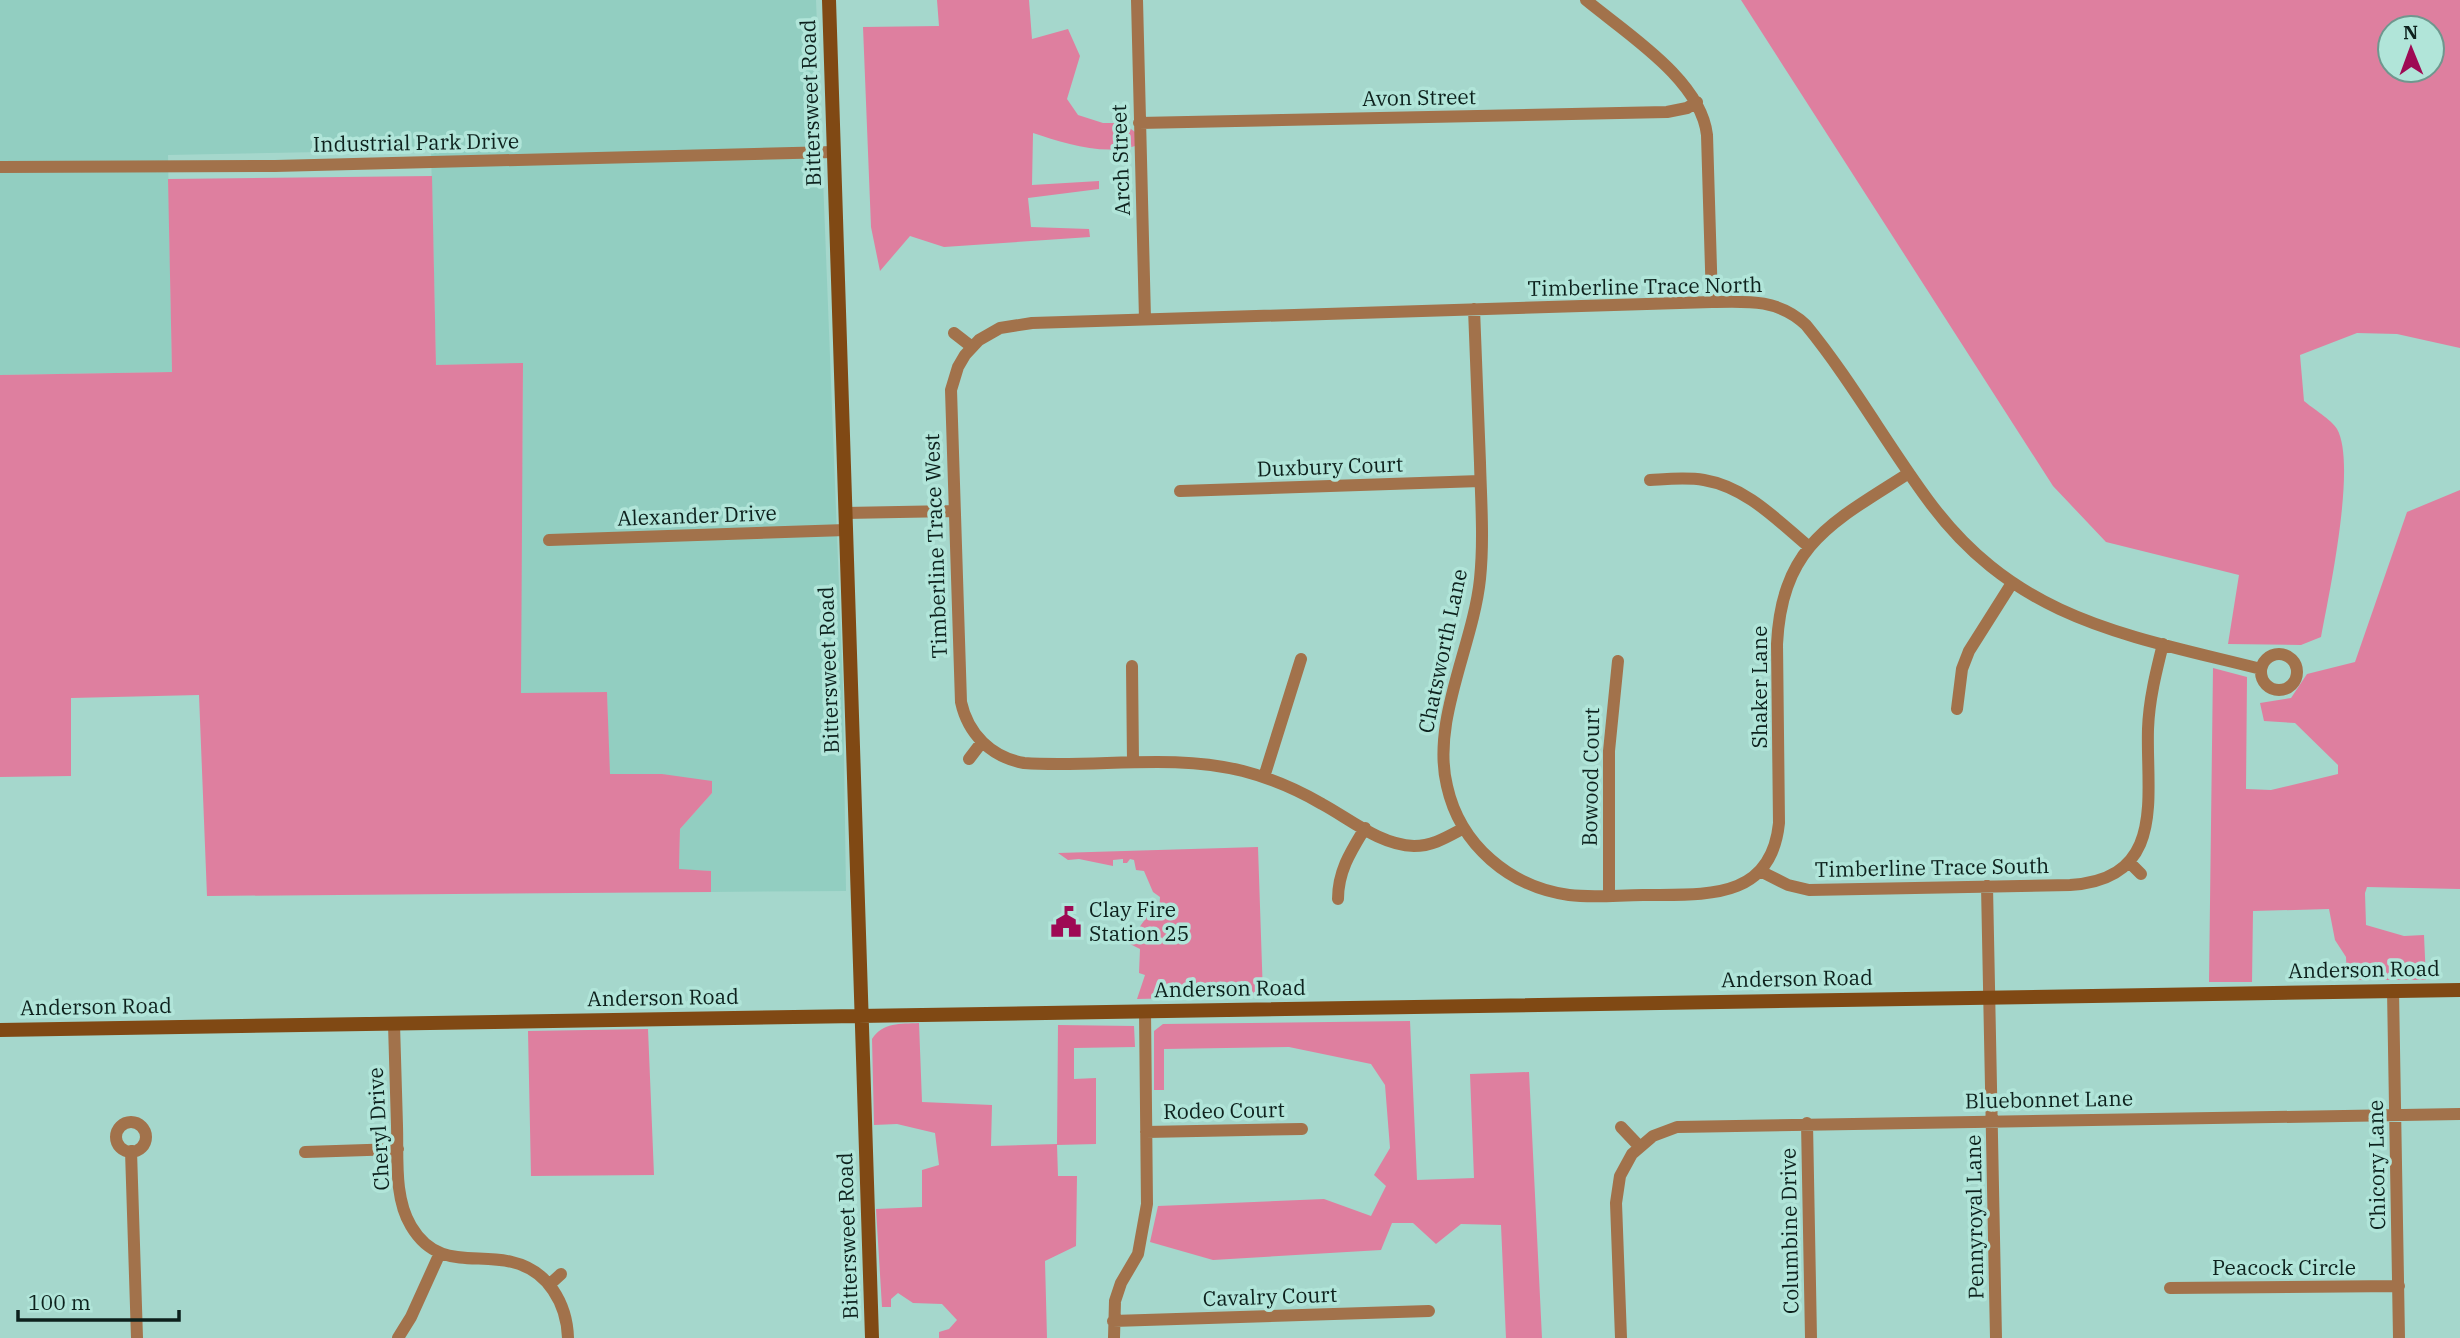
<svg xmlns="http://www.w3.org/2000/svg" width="2460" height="1338" viewBox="0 0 2460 1338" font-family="'IBM Plex Serif',serif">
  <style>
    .built { fill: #92cec1 }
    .green { fill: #de7f9f; fill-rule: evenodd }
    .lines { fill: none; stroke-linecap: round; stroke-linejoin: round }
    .street { stroke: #a2724b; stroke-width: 12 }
    .secondary { stroke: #804914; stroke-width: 14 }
    .labels { text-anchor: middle; stroke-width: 7; stroke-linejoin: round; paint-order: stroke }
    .street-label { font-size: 21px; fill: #0d211d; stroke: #b1e5d9 }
    .poi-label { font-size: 21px; fill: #0d211d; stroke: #b1e5d9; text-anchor: start }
  </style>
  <rect width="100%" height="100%" fill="#a5d7cc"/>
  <path class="built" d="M0,0H816L843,688L846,891L711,892V871L679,870L680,829L712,793L662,774H609L607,692L520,694L523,364L436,365L431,150L168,155L172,372L0,375Z"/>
  <path class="green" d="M937,0H1029L1032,39L1068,29L1080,56L1067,99L1078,115L1103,123H1123L1135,132V146C1103,156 1063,143 1033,133L1032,185L1099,181V189L1028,198L1031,227L1089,229L1090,237L944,247L910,236L880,271L871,227L863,27L939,26Z
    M1741,0H2460V348L2397,334L2357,333L2300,355L2304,401C2312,408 2332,420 2337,429C2357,464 2329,594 2321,637L2301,645L2228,644L2239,575L2106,542L2053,486ZM2390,28H2432V70H2390Z
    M432,176L436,365L523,363L521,693L607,692L610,774H662L712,781V793L680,829L679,869L711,871V892L207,896L199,695L71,698V776L0,777V375L172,372L168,179Z
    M2460,490V889L2367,887L2365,893L2366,925L2404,936L2424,935L2426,980H2347L2346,957L2335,940L2329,909L2253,911L2252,982H2209L2213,668L2247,677L2246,789L2271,790L2338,774V765L2295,723L2264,721L2260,703L2291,698L2307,674L2355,662L2407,512Z
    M1258,847L1263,996L1137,999L1145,975L1139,973L1140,949L1130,944C1131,936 1146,920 1151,910L1159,912L1160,897L1153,892L1144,871L1136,870L1134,860L1130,859L1127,863H1123V859L1113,860V866L1079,859L1068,860L1058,853Z
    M1410,1021L1417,1180L1474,1178L1470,1074L1529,1072L1542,1338H1506L1501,1225L1461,1224L1436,1244L1413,1223H1392L1381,1250L1213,1260L1150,1242L1158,1206L1324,1199L1371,1216L1386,1186L1374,1175L1390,1148L1385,1085L1371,1064L1289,1047L1164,1049V1090H1154V1031L1163,1024Z
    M919,1023L922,1102L992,1105L991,1146L1057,1144L1058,1025L1134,1026L1135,1047L1074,1048V1079L1096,1078V1144L1057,1145L1058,1176H1077L1076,1246L1045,1261L1047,1338H939V1332L949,1329L957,1320L942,1304L913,1303L898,1293L891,1299V1307H882L876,1209L922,1207V1170L939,1165L935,1133L897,1124L874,1125L872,1039C883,1022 900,1024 919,1023Z
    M648,1029L654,1175L531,1176L528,1031Z"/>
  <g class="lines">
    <path class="street" d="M1137,0L1145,319
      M1586,0C1627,34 1701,80 1707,135L1712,302
      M1139,123L1667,112L1687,108L1697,102
      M0,167L275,166L834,152
      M1474,309C1476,360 1478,411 1480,463C1481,501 1484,540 1480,579C1473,646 1431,721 1447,786C1460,845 1510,887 1569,895C1594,898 1619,895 1643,895C1703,894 1771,902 1779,823L1777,644C1782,544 1833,522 1909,473
      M954,333L972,347
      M1650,480C1668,479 1686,477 1704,480C1746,487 1777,520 1808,546
      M1180,491L1480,481
      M845,513L953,511
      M549,540L846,530
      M2261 672a18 18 0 1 1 36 0a18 18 0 1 1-36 0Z
      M1132,666L1133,762
      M1957,709L1962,669L1969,651L2012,583
      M969,759L982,742
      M1264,777L1301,659
      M1464,828C1447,837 1433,846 1414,846C1380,845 1350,819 1322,804C1298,790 1270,778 1243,771C1171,753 1097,768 1024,763C991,757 968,734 961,702L951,390L958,367L965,355L979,340L1000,328L1032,323L1712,302C1747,301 1779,299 1806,325C1851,380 1886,443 1928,500C2016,620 2126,635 2261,669
      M2129,862L2141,874
      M1760,871L1788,885L1809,890L2070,885C2167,879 2146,797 2148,729C2149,700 2156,672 2163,644
      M1987,886L1996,1338
      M1609,896V751L1618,661
      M1338,899C1338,871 1351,851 1365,828
      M2393,990L2399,1338
      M394,1024C395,1058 396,1092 397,1126C398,1158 394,1198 411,1226C437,1270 474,1253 512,1262C548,1270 567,1304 568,1338
      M116 1137a15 15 0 1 1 30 0a15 15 0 1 1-30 0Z
      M1807,1123L1811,1338
      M1621,1127L1639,1146
      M1146,1132L1302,1129
      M131,1151L137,1338
      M305,1152L398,1149
      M549,1285L561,1274
      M2170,1288L2399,1286
      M1113,1321L1429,1311
      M398,1338L411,1317L440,1253
      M1114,1338L1115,1301L1121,1283L1138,1254L1147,1204L1145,1011
      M1621,1338L1616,1203L1620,1176L1632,1154L1653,1136L1677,1127L2460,1114"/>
    <path class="secondary" d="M829,0L872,1338
      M0,1030L2460,990"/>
  </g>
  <defs>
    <symbol id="civic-bare" viewBox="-9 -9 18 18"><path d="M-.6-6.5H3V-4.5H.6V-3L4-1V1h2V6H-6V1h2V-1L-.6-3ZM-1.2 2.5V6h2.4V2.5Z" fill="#9e0a54" stroke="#b1e5d9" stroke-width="2.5" paint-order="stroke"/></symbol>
  </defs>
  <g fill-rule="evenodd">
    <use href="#civic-bare" x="1044" y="900" width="44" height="44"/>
  </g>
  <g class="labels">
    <g class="street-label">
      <text transform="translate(1419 98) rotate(-1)" y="7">Avon Street</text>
      <text transform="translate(811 103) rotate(-92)" y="7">Bittersweet Road</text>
      <text transform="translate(416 143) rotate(-1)" y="7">Industrial Park Drive</text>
      <text transform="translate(1121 160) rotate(-92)" y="7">Arch Street</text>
      <text transform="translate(1645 287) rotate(-1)" y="7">Timberline Trace North</text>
      <text transform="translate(1330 467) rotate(-2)" y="7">Duxbury Court</text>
      <text transform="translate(697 516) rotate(-2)" y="7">Alexander Drive</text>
      <text transform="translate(936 546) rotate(-92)" y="7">Timberline Trace West</text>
      <text transform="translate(1443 651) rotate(-78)" y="7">Chatsworth Lane</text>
      <text transform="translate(829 670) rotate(-92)" y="7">Bittersweet Road</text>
      <text transform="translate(1760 687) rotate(-90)" y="7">Shaker Lane</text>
      <text transform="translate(1591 777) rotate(-89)" y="7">Bowood Court</text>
      <text transform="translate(1932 868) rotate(-1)" y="7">Timberline Trace South</text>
      <text transform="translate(2364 970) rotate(-1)" y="7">Anderson Road</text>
      <text transform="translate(1797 979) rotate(-1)" y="7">Anderson Road</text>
      <text transform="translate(1230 989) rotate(-1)" y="7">Anderson Road</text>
      <text transform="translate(663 998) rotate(-1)" y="7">Anderson Road</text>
      <text transform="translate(96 1007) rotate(-1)" y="7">Anderson Road</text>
      <text transform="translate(2049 1100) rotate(-1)" y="7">Bluebonnet Lane</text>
      <text transform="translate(1224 1111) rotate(-1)" y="7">Rodeo Court</text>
      <text transform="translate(379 1129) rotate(-93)" y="7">Cheryl Drive</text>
      <text transform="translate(2377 1165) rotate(-91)" y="7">Chicory Lane</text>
      <text transform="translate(1975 1217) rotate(-91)" y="7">Pennyroyal Lane</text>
      <text transform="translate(1790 1231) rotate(-91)" y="7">Columbine Drive</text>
      <text transform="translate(848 1236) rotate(-92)" y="7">Bittersweet Road</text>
      <text x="2284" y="1275">Peacock Circle</text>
      <text transform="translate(1270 1297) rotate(-2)" y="7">Cavalry Court</text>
    </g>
    <g class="poi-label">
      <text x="1089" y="917">Clay Fire<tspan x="1089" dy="24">Station 25</tspan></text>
    </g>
  </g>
  <g transform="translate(2411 49) rotate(359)"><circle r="33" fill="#b1e5d9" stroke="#6f978e" stroke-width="2"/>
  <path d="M0-5L12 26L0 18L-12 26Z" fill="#9e0a54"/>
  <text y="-10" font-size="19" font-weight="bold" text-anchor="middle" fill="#0d211d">N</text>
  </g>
  <path d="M18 1310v10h161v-10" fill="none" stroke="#0d211d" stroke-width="3.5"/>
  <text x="28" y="1310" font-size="21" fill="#0d211d" stroke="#b1e5d9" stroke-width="5" paint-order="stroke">100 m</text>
</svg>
